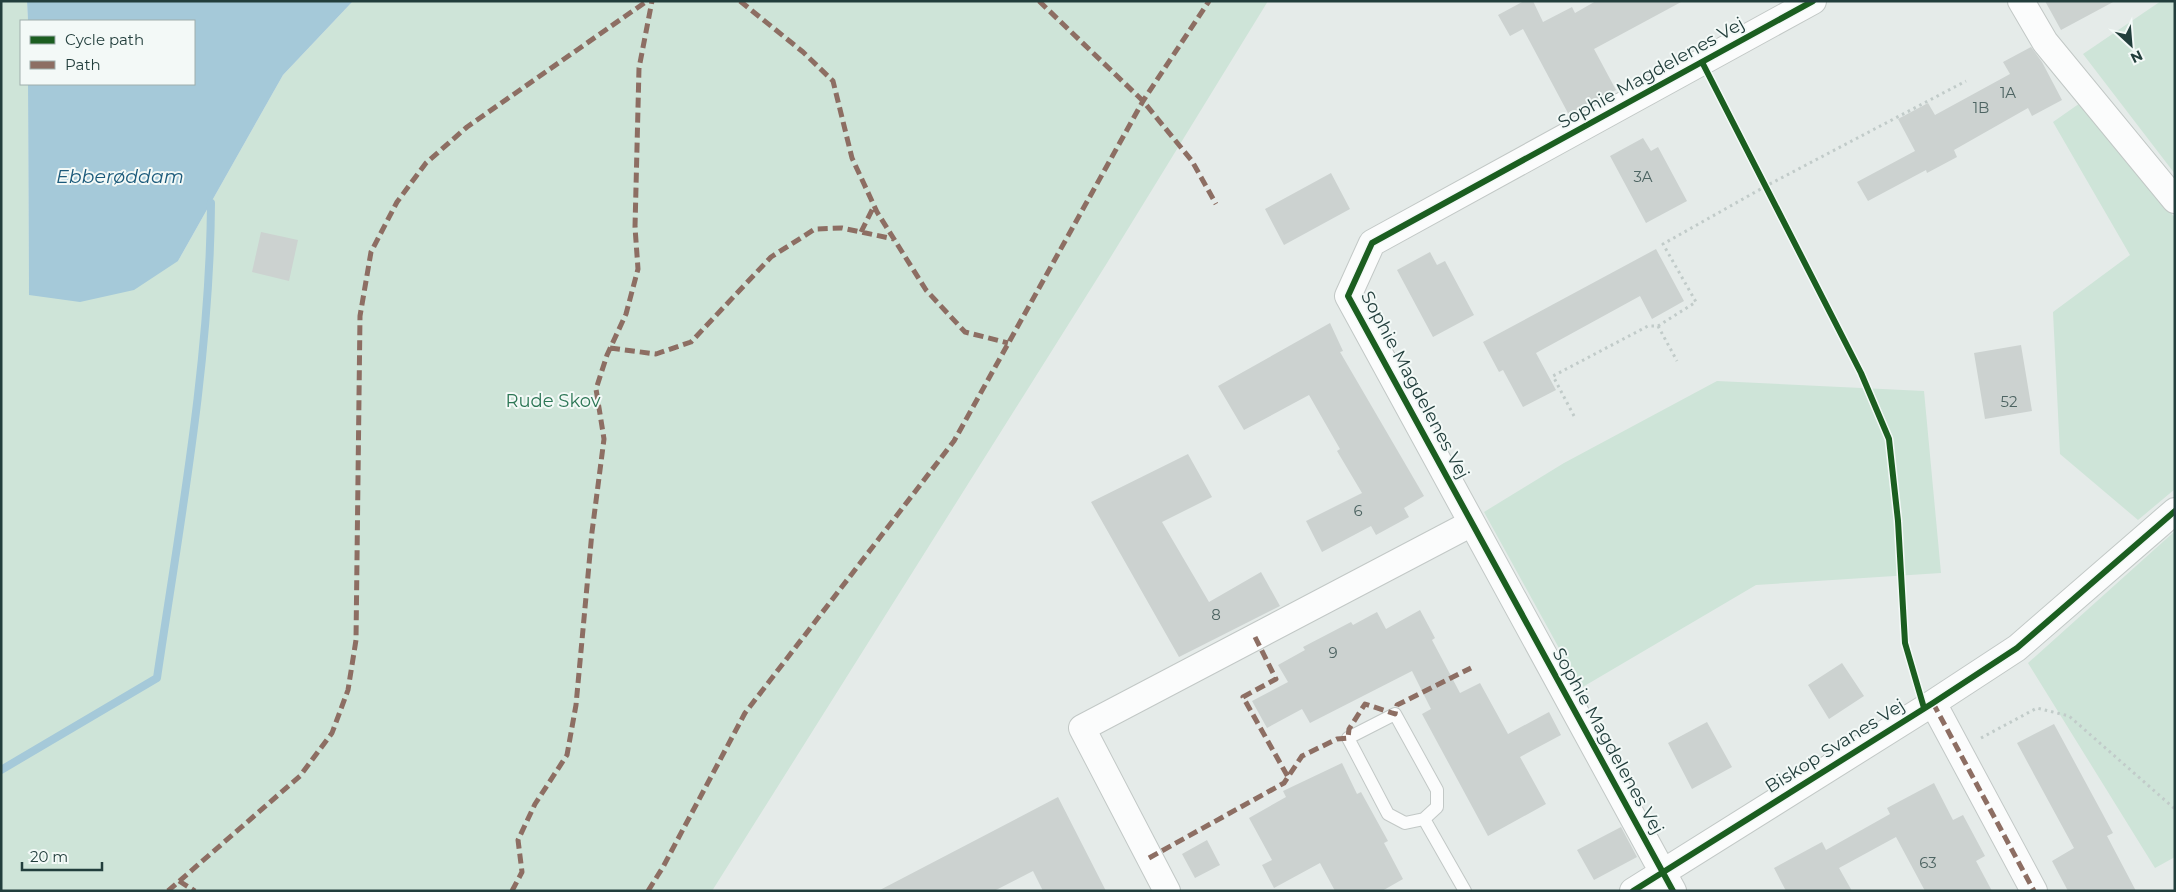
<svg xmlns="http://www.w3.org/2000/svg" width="2176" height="892" viewBox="0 0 2176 892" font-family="Montserrat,sans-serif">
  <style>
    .green { fill: #cee4d8 }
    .water { fill: #a5c9d9 }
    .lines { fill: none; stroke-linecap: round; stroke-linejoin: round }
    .stream { stroke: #a5c9d9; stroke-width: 8 }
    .building { fill: #ccd2d0 }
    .lane-casing { stroke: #c2c8c6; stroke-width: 14 }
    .street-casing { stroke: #c2c8c6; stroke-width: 28 }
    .path { stroke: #c1cbc9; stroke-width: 3; stroke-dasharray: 2.5 4; stroke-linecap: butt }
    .lane { stroke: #fbfcfc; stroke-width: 12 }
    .street { stroke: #fbfcfc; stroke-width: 26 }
    .quiet { stroke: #8d6e63; stroke-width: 5; stroke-dasharray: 10 5; stroke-linecap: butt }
    .cycleway-casing { stroke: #f3f9f7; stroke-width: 9 }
    .cycleway { stroke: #1b5e20; stroke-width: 6 }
    .labels { text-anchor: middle; stroke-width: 4; stroke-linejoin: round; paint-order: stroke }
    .number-label { font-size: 15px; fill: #4d6462 }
    .street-label { font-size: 18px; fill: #223e3c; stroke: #f3f9f7 }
    .park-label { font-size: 18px; fill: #2c7655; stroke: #f3f9f7 }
    .water-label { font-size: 19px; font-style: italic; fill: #1b5a7b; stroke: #f3f9f7 }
  </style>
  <rect width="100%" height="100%" fill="#e5ebe9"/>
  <path class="green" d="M1,1H27L28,21H21V84H28L29,295L178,261L283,75L353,1H1268L1107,263L712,891H1Z
    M2161,1H2175V174L2083,54Z
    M2083,101L2175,218V489L2138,520L2060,454L2053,312L2130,255L2053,122Z
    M1717,381L1924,391L1941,573L1756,585L1581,688L1484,512L1564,463Z
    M2175,531V857L2155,868L2028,663Z"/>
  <path class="water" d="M27,1H353L283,75L178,261L134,290L80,302L29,295L28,84H194V21H28Z"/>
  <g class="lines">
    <path class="stream" d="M1,770L157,678C180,522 210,361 211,203"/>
  </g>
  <path class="building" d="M1524,1H1533L1543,22L1572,7L1575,13L1596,1H1683L1594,49L1616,90L1569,115L1523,29L1510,36L1498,15Z
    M2045,1H2115L2061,30Z
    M2031,47L2042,62L2062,100L2032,116L2028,108L1954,150L1957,157L1927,173L1926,170L1868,201L1857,182L1915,151L1898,119L1928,103L1935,115L2010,74L2003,62Z
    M1643,138L1651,151L1658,147L1687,201L1646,223L1610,156Z
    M1331,173L1350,209L1284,245L1265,209Z
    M261,232L298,240L289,281L252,272Z
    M1656,249L1684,301L1652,319L1640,296L1536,353L1556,390L1523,407L1503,370L1499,372L1483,342Z
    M1430,252L1437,265L1445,261L1474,315L1433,337L1397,270Z
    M1330,323L1343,351L1340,352L1424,496L1404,508L1409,517L1376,535L1371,526L1322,552L1306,521L1362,493L1337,451L1340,449L1309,395L1244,430L1218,386Z
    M2021,345L2032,411L1985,419L1974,353Z
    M1188,454L1212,497L1162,522L1209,602L1261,572L1280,606L1179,657L1091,502Z
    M1420,610L1435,638L1432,640L1460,693L1480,683L1508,734L1549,712L1561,735L1520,757L1546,804L1488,836L1422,714L1431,709L1412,671L1310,723L1302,709L1267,728L1252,701L1288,682L1278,665L1305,650L1303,647L1351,622L1353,625L1377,612L1386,629Z
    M1842,663L1864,696L1829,719L1808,685Z
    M1707,722L1732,767L1692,789L1668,743Z
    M2054,724L2113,833L2107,836L2136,891H2068L2052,861L2074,848L2017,743Z
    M1342,763L1357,794L1361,792L1388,841L1384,843L1403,879L1382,891H1335L1320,863L1274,888L1262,865L1272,860L1249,818L1286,797L1283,791Z
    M1934,783L1953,820L1963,815L1985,856L1976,861L1992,891H1925L1896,837L1839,868L1852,891H1786L1774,868L1822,842L1826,850L1890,814L1887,808Z
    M1058,797L1106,891H1043L1033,871L994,891H878Z
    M1621,827L1637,857L1594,880L1577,850Z
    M1207,840L1220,865L1195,878L1182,854Z"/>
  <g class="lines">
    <defs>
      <path id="lane" d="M1395,714L1437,790V807L1424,819L1405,823L1388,814L1348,738Z
        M1424,819L1465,891"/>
      <path id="street" d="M2021,1L2045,42L2175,200
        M1933,703L2034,891
        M1167,891L1082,728L1472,523
        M1633,891L1933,703L2017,648L2175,511
        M1673,891L1348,296L1372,243L1813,1"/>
    </defs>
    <use href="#lane" class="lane-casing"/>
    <use href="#street" class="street-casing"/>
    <path class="path" d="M1658,326L1696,302L1663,244L1766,186L1966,81
      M1574,416L1553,376L1648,326H1658L1677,361
      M1981,738L2037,708L2069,716L2175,809"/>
    <use href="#lane" class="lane"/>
    <use href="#street" class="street"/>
    <path class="quiet" d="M740,1L803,52L833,81L852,158L877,212L926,290L965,332L1008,343
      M1039,1L1143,101L1192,161L1216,204
      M861,232L874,206
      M610,348L656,354L691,342L771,257L815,229L842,228L894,239
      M1255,637L1276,679L1243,697L1288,777
      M1933,703L2034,891
      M1149,858L1284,783L1302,756L1337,739L1348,738L1349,729L1365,704L1395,714L1397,705L1471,668
      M179,881L195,891
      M168,891L300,776L332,733L348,690L356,640L360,316L371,252L397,202L426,163L467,127L647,1
      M512,891L522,872L518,840L535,804L567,755L576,705L592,532L604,439L596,389L607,355L626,314L638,269L635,227L639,68L652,1
      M648,891L663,867L745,713L954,441L1143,101L1209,1"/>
    <defs>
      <path id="cycleway" d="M1702,62L1861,373L1889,439L1898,521L1905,643L1924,708
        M1633,891L1933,703L2017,648L2175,511
        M1673,891L1348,296L1372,243L1813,1"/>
    </defs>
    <use href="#cycleway" class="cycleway-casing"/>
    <use href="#cycleway" class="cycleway"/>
  </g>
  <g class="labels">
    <g class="number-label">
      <text x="2008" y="98">1A</text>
      <text x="1981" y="113">1B</text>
      <text x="1643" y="182">3A</text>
      <text x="2009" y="407">52</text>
      <text x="1358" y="516">6</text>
      <text x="1216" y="620">8</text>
      <text x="1333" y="658">9</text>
      <text x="1928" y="868">63</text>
    </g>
    <g class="street-label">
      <text transform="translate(1651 73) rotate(-29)" y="6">Sophie Magdelenes Vej</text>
      <text transform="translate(1415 385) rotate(62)" y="6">Sophie Magdelenes Vej</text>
      <text transform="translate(1608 741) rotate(61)" y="6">Sophie Magdelenes Vej</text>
      <text transform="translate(1835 746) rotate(-32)" y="6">Biskop Svanes Vej</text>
    </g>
    <g class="park-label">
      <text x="553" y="407">Rude Skov</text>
    </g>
    <g class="water-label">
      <text x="120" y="183">Ebberøddam</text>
    </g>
  </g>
  <rect width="2176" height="892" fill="none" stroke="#223e3c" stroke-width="5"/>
  <rect x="20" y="20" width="175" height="65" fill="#f3f9f7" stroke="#9faeac"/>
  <rect x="30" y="36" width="25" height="8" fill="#1b5e20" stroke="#9faeac"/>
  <text x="65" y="45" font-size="15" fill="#223e3c">Cycle path</text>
  <rect x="30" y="61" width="25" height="8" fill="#8d6e63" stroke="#9faeac"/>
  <text x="65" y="70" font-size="15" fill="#223e3c">Path</text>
  <g transform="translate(2131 45) rotate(154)" stroke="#f3f9f7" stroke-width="4" paint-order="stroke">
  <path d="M0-4L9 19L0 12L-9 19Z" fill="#223e3c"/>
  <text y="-8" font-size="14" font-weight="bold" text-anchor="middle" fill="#223e3c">N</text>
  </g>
  <path d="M22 862v8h80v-8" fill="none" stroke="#223e3c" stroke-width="2.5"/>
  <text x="30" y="862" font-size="15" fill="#223e3c" stroke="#f3f9f7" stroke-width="4" paint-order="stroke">20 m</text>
</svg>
